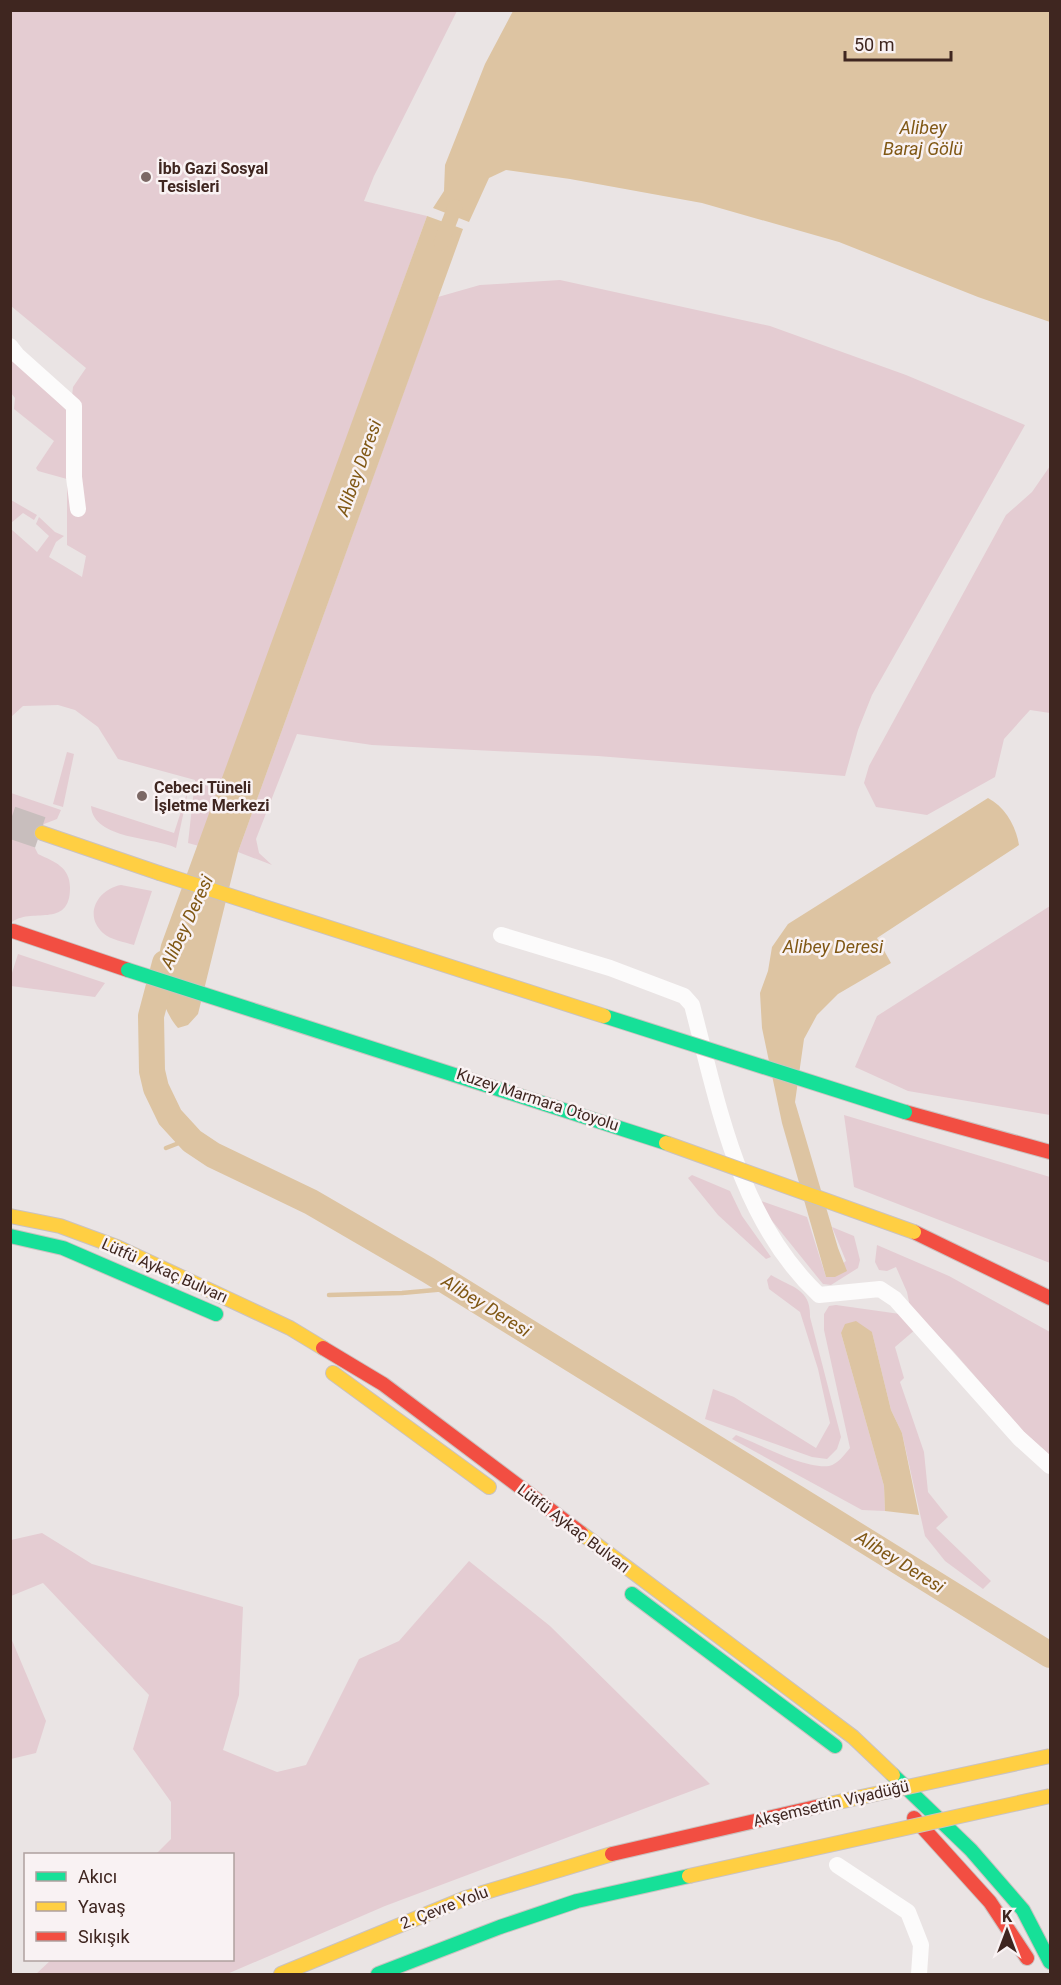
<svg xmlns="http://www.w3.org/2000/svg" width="1061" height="1985" viewBox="0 0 1061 1985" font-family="Roboto,sans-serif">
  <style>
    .green { fill: #e4ccd2 }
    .water { fill: #ddc4a2 }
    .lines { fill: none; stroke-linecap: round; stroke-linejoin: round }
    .stream { stroke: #ddc4a2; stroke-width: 4.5 }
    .canal { stroke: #ddc4a2; stroke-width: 15 }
    .river { stroke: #ddc4a2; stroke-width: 26 }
    .highway-tunnel { stroke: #c8bebd; stroke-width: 32; stroke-dasharray: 32 16; stroke-linecap: butt }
    .fast-casing { stroke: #cac2c0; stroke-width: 16 }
    .slow-casing { stroke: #cac2c0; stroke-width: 16 }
    .jam-casing { stroke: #cac2c0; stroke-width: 16 }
    .street { stroke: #fcfbfb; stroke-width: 16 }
    .fast { stroke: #16e098; stroke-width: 14 }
    .slow { stroke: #ffcf43; stroke-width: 14 }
    .jam { stroke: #f24e42; stroke-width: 14 }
    .fast-bridge-casing { stroke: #cac2c0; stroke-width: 16; stroke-linecap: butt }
    .slow-bridge-casing { stroke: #cac2c0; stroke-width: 16; stroke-linecap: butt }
    .jam-bridge-casing { stroke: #cac2c0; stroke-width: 16; stroke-linecap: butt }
    .fast-bridge { stroke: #16e098; stroke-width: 14 }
    .slow-bridge { stroke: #ffcf43; stroke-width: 14 }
    .jam-bridge { stroke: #f24e42; stroke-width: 14 }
    .poi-dot { fill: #7b6865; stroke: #f9f2f3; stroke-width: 2 }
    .labels { text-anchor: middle; stroke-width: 5; stroke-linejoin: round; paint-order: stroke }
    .poi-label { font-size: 16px; font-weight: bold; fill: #3f2620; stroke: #f9f2f3; text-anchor: start }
    .street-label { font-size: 16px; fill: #3f2620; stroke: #f9f2f3 }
    .water-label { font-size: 18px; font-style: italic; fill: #805815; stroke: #f9f2f3 }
  </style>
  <rect width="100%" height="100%" fill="#eae4e4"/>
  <path class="green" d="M11,11H457L374,176L364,201L427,216L199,846L188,843L195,780L118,759L98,727L75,710L58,705L23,706L11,717V529L37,552L49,536L36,524L39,517L55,532L64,536L56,542L49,557L82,577L86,556L67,545V479L38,471L36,468L54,441L14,409L15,398L11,393V354L70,414L73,387L86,368L11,306Z
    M560,280L770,326L906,375L1025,425L872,695L858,730L845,776L598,756L372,745L297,734L256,839L259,853L272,865L238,852L438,297L480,285Z
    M1050,466V713L1030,710L1004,739L995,777L927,815L876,807L864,783L869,766L1006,515L1032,492Z
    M11,500L37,515L34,520L23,513L11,523Z
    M67,752L74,754L63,807L53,804Z
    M189,787L176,848C156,837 93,840 91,806L174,833Z
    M11,793L61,810L57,819L44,824L34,846L38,854C55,862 70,867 70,888C70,930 30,906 11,923Z
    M121,885L152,891L134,945C124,942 111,940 103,933C83,915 98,889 121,885Z
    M1050,906V1115L908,1091L855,1067L877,1016Z
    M18,954L105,983L95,997L11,986V976Z
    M844,1115L1050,1177V1263L854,1187Z
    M692,1175L730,1191L742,1216L771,1257L766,1259L718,1215L688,1178Z
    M761,1201L807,1217L826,1277L846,1261L832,1227L854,1236L860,1260L858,1268L831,1285L823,1284L761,1207Z
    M877,1245L949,1276L1050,1332V1455L1023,1431L953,1351L910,1307L907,1292L896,1267L887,1271L879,1270L875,1262Z
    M771,1275C793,1288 811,1289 810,1317L841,1437L837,1449L827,1459L812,1457L705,1419L713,1389L734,1397L816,1448L830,1423L818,1369L800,1312L769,1289L767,1280Z
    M836,1305L900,1314L916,1329L895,1347L904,1378L900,1382L924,1452L928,1492L948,1517L936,1528L991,1581L983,1589L945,1561L925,1536L902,1433L891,1410L872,1332L841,1333L884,1486L885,1511L862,1510L732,1439L736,1435C759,1444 804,1469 829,1466C838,1464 844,1455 850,1448L824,1330V1314L829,1306Z
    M42,1533L92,1564L243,1607L239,1695L223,1750L277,1772L306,1765L359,1659L399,1641L469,1561L550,1626L710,1784L385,1906L227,1974H36L51,1960H232V1854H156L171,1839V1802L133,1749L149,1695L43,1583L11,1596V1540Z
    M11,1638L46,1721L36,1753L11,1759Z"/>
  <path class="water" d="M513,11H1050V322L978,297L839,242L702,203L570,179L506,170L489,178L469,222L433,208L444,191L445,165L485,64Z
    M427,216L463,229L238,852L198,1014L188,1025L178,1028C159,1006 155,973 161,945Z
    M988,798C1005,807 1016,826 1019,845L877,938L891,963L838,994L817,1015L804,1039L795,1102L838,1248L847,1271L835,1277H826L782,1123L762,1028L760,993L768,971L772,947L788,924Z
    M856,1321L872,1332L891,1410L902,1433L919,1515L885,1511L884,1486L841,1333L845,1324Z"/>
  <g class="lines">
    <path class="stream" d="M166,1148L189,1139
      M329,1295L402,1293L457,1288"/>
    <path class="canal" d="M441,243L455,207"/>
    <path class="river" d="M165,963L151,1016L152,1071L156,1088L170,1117L192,1141L213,1155L311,1202L428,1270L1050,1655"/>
    <path class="highway-tunnel" d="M10,822L42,833"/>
    <defs>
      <path id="fast" d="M10,1236L63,1248L216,1314
        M632,1594L835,1746
        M893,1775L971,1850L1023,1910L1050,1962
        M378,1974L500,1927L577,1901L689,1876"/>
      <path id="slow" d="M42,833L159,873
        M10,1216L60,1226L117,1247L290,1328L323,1348
        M333,1373L489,1487
        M581,1533L853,1737L893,1775
        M281,1974L466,1898L612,1854"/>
      <path id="jam" d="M13,931L128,970
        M905,1112L1050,1152
        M914,1232L1050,1298
        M323,1348L383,1384L581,1533
        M914,1818L990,1902L1027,1958"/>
    </defs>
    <use href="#fast" class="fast-casing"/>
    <use href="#slow" class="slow-casing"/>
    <use href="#jam" class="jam-casing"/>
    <path class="street" d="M10,346L17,355L74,406V477L78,509
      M501,935L610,968L684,996L692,1005C719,1107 739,1220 819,1295L880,1289L895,1299L1019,1438L1050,1466
      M837,1865L908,1912L921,1945L919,1974"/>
    <use href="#fast" class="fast"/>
    <use href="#slow" class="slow"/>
    <use href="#jam" class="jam"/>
    <defs>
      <path id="fast-bridge" d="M128,970L666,1143
        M604,1016L905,1112"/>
      <path id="slow-bridge" d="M159,873L604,1016
        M666,1143L914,1232
        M820,1806L1050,1756
        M689,1876L1050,1796"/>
      <path id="jam-bridge" d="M612,1854L820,1806"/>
    </defs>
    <use href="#fast-bridge" class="fast-bridge-casing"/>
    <use href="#slow-bridge" class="slow-bridge-casing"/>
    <use href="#jam-bridge" class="jam-bridge-casing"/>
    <use href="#fast-bridge" class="fast-bridge"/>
    <use href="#slow-bridge" class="slow-bridge"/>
    <use href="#jam-bridge" class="jam-bridge"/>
  </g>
  <g class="poi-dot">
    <circle cx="146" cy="177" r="6"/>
    <circle cx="142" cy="796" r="6"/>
  </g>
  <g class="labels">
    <g class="poi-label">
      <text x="158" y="174">İbb Gazi Sosyal<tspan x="158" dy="18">Tesisleri</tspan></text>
      <text x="154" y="793">Cebeci Tüneli<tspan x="154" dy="18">İşletme Merkezi</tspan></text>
    </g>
    <g class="street-label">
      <text transform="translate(538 1099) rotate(18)" y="6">Kuzey Marmara Otoyolu</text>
      <text transform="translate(165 1270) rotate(24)" y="6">Lütfü Aykaç Bulvarı</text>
      <text transform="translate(574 1528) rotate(37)" y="6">Lütfü Aykaç Bulvarı</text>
      <text transform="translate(831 1803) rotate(-13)" y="6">Akşemsettin Viyadüğü</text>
      <text transform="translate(444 1907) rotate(-21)" y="6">2. Çevre Yolu</text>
    </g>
    <g class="water-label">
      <text x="923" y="134">Alibey<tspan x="923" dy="21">Baraj Gölü</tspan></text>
      <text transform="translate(359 468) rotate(-70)" y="6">Alibey Deresi</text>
      <text transform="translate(187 922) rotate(-65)" y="6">Alibey Deresi</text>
      <text x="833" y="953">Alibey Deresi</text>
      <text transform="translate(486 1306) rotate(32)" y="6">Alibey Deresi</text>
      <text transform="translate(900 1562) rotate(32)" y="6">Alibey Deresi</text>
    </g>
  </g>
  <rect width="1061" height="1985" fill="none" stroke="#3f2620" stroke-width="24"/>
  <rect x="24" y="1853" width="210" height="108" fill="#f9f2f3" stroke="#afa09f" stroke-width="1.5"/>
  <rect x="36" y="1872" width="30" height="9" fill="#16e098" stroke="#afa09f" stroke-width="1.5"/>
  <text x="78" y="1883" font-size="18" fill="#3f2620">Akıcı</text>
  <rect x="36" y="1902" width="30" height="9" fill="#ffcf43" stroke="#afa09f" stroke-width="1.5"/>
  <text x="78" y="1913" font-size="18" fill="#3f2620">Yavaş</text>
  <rect x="36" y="1932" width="30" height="9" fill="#f24e42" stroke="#afa09f" stroke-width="1.5"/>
  <text x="78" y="1943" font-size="18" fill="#3f2620">Sıkışık</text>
  <g transform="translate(1007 1931)" stroke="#f9f2f3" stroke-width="4.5" paint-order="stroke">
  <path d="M0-4.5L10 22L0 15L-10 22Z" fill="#3f2620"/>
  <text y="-9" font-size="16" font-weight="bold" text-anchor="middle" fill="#3f2620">K</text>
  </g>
  <path d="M845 51v9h106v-9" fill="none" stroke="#3f2620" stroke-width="3"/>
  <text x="854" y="51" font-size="18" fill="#3f2620" stroke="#f9f2f3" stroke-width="4.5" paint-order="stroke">50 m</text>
</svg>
